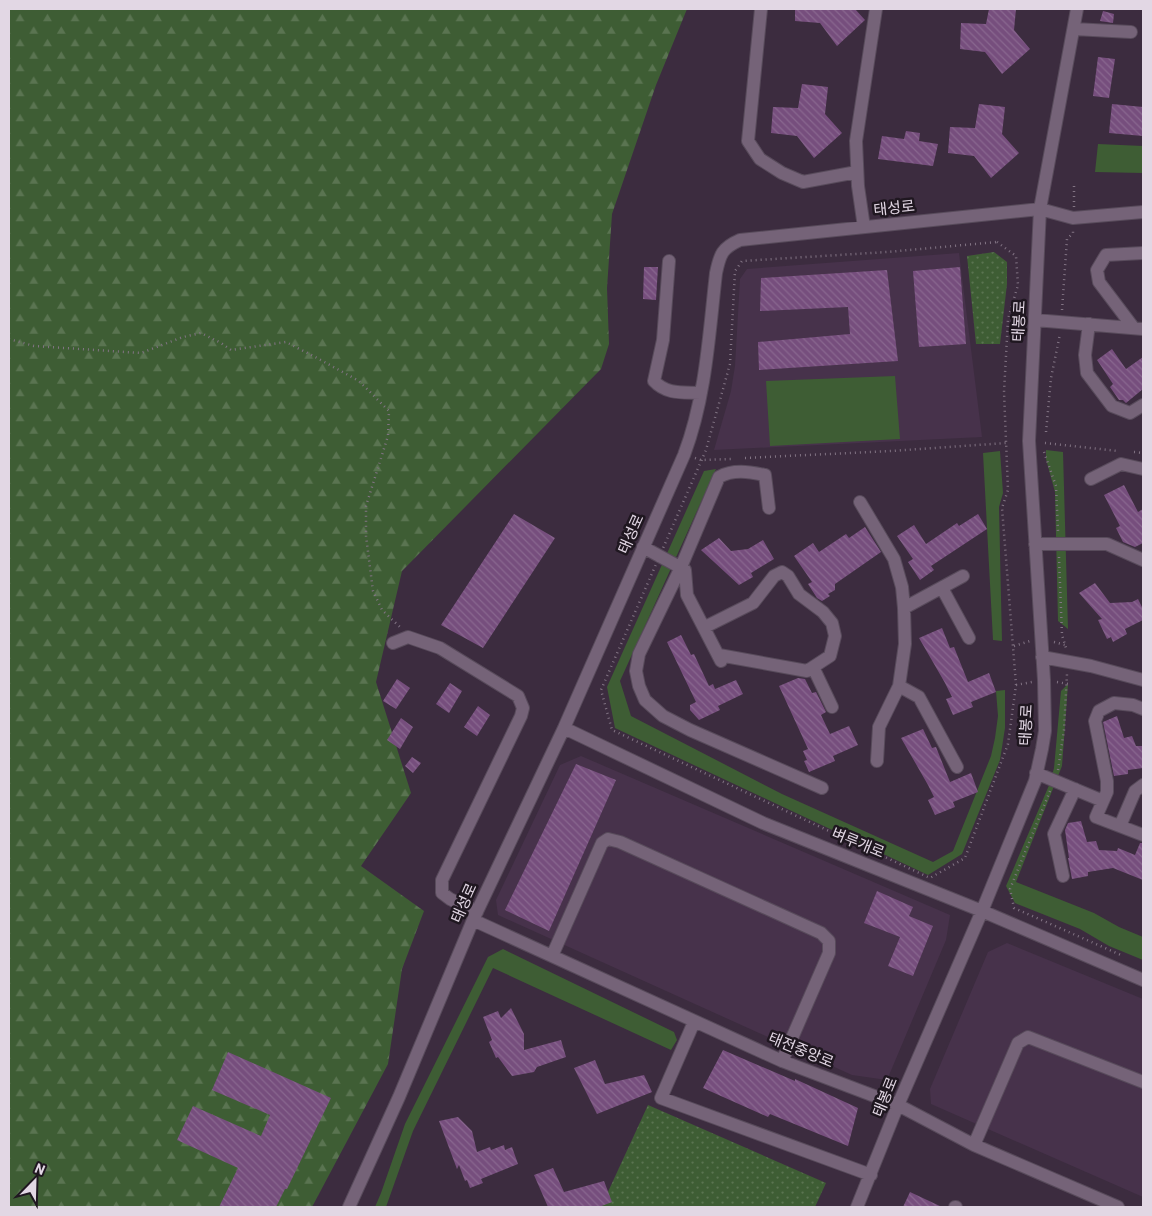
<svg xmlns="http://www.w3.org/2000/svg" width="1152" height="1216" viewBox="0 0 1152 1216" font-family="Barlow,'Noto Sans KR',sans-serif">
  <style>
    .built { fill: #47324b }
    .grass { fill: #3e5d34 }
    .forest { fill: url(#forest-firs) }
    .park { fill: url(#park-dots) }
    .building { fill: url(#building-back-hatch) }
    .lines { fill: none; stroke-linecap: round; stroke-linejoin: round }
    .minor-casing { stroke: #584b5b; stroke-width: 14 }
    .path { stroke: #827484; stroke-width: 2.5; stroke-dasharray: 1 4; stroke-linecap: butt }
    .minor { stroke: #756378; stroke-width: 12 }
    .labels { text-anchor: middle; stroke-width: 5; stroke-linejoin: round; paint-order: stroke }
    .street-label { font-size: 15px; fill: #e2d7e4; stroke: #1f1720 }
  </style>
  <defs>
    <pattern id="forest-firs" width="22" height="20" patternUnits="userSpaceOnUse" patternTransform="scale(1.25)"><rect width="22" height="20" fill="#3e5d34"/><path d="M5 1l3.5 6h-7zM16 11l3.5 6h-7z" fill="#5a7451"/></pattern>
    <pattern id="park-dots" width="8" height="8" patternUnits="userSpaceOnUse" patternTransform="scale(1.25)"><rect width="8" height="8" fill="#3e5d34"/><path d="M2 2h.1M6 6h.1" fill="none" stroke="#5a7451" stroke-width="1.8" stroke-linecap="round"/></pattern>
    <pattern id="building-back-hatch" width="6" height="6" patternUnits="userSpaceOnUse" patternTransform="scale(1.25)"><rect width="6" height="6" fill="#764e7d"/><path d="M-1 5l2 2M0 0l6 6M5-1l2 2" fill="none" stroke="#89678f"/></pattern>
  </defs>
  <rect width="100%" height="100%" fill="#3c2c3f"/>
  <path class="built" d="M959,253L982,437L714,450L731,391L735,366L740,279L747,269Z
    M581,756L950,915L946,940L887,1080L852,1075L498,915L496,900L560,765Z
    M1007,943L1143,999V1197L931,1104L930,1089L988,952Z"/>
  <path class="grass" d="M1098,144L1143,146V173L1095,172Z
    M895,376L900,439L770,446L766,381Z
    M1046,450L1063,452L1068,629L1058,621L1055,492L1046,459Z
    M1000,451L1003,493L999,507L1002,641L993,640L983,453Z
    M716,469L620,681L631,716L782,794L933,862L953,851L991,756L995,738L998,716L996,691L1005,690V728L1000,760L962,854L928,875L615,728L607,687L704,471Z
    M1068,684L1062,766L1016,882L1094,913L1119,927L1143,937V960L1109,946L1080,929L1015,903L1006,886L1050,783L1054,768L1061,691Z
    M503,949L674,1032L677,1040L671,1050L493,968L413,1131L386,1207H375L381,1193L405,1124L488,957Z"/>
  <path class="forest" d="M9,9H687L656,85L612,214L607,288L609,344L601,369L402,571L376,682L411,793L361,866L424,911L402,969L388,1064L312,1207H9Z"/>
  <path class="park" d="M994,252L1007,262V284L1000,344H976L967,256Z
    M648,1105L826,1183L815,1207H601Z"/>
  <path class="building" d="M795,9H855L865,20L837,46L820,23L795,21Z
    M989,9H1016L1014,30L1030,49L1002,74L985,52L960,49L961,23L986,24Z
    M1103,11L1114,14L1113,23L1100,21Z
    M1098,57L1115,59L1109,98L1093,96Z
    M802,84L828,87L825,114L842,133L814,158L797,136L771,133L773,107L798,108Z
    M979,104L1005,107L1002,134L1019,153L991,178L974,156L948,153L950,127L975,128Z
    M1112,104L1143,107V136L1109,133Z
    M906,131L920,133L919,141L938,144L933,166L878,159L882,136L904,139Z
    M644,267H658L656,300L643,299Z
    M960,267L966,344L919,347L913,271Z
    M887,270L898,361L759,370L758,342L850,334L848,307L760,311L761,278Z
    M1112,349L1126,369L1143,357V389L1126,403L1123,400H1119L1110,387L1113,384L1097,360Z
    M1124,485L1138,512L1143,509V543L1135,547L1123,542L1116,528L1120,526L1104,495Z
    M514,514L555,538L483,648L441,625Z
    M978,514L987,529L931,566L934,570L920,580L908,562L913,559L897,536L914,525L926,544L957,523L959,526Z
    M865,527L881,552L835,584V590L828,594L830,596L822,601L817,598L808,584L812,582L794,556L813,543L819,552L846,534L849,538Z
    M719,538L731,551L748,549L763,540L774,559L751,573L753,577L739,585L701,550Z
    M1095,583L1110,603L1132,602L1138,599L1143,609V620L1125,629L1127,634L1113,642L1111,637L1107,639L1098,620L1102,619L1079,593Z
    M942,628L950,648L954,647L968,682L989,673L996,692L971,702L973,707L953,715L946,699L952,697L945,683L919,638Z
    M681,635L691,655L694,654L709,686L713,684L715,689L736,680L743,694L718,706L720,710L699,720L690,710V705L696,702L667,642Z
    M798,678L805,679L812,693L816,692L826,712L821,715L830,734L849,726L858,745L833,756L835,761L809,772L804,761L807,760L803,751L808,749L779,686Z
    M397,679L410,688L396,709L383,701Z
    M450,683L462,691L449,713L436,704Z
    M478,706L490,715L477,736L464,727Z
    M1117,716L1124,738L1132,736L1136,746H1143V768L1128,770V774L1114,776L1103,722Z
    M401,718L413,727L400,749L387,740Z
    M923,729L932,748L936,747L950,782L971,773L978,792L953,802L955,807L935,815L928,800L934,797L928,785L901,738Z
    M412,757L421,763L413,773L405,766Z
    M576,764L616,780L549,931L505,910Z
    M1081,821L1087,842L1096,841L1099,850L1117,851L1118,848L1135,855L1140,843H1143V880L1113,868L1088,872V876L1072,879L1068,858H1069L1065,830L1068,823Z
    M877,891L913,907L909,916L933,926L913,976L888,966L900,937L864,923Z
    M511,1008L524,1034V1050L561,1040L566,1057L537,1067L534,1072L512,1076L498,1057L496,1058L489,1042L492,1040L483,1017L498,1011L501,1018Z
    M723,1050L795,1081V1079L858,1108L848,1146L770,1114L768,1117L703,1088Z
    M228,1052L331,1098L287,1189H285L276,1207H219L238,1168L177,1140L193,1106L261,1136L270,1115L212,1090Z
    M595,1060L605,1084L644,1075L652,1092L597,1114L574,1068Z
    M458,1117L472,1131L477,1152L490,1147L491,1150L504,1145L505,1150L512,1147L518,1164L481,1179L483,1183L470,1188L467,1180L465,1181L459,1165L457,1169L439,1121Z
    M553,1168L564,1192L604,1181L612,1202L599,1207H548L534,1175Z
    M910,1192L942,1207H903Z"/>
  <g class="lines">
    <defs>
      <path id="minor" d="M761,9L748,141L760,159L782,173L803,182L857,172
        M1074,29L1131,32
        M864,227L858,186L856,141L876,9
        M669,261L663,340L654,381C667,395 683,392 701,393
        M1035,320L1143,329
        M1089,324L1085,355L1087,373L1112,406L1130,413L1143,405
        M1133,327L1099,282L1097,270L1106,255L1143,253
        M1091,479L1121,464L1143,469
        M860,502L894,559L902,587L904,608L905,644L899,686L879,727L877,761
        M769,508L765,475C749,472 734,469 719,477L681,567L639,654L636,671L639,686L645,700L663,716L690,730L822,788
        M1035,544H1107L1143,560
        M643,547L685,570L687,595L721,661
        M942,588L969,638
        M904,608L963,576
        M705,627L753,603L774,576L782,572L788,576L799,594L823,612L832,623L835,636L830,656L807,671L719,655
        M393,643L408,637L440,648L518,696L523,708L521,716L442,880V893L450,899L477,912
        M1042,657L1091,666L1143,680
        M813,667L832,707
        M899,686L919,697L957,767
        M1143,709L1133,705L1114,703L1099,711L1095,721L1107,781V792L1096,817L1143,835
        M564,728L763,823L982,911L1143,980
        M1036,773L1103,801
        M1120,826L1135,791L1143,785
        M1063,876L1054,834L1075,789
        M473,920L782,1061L898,1105L974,1145L1118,1207
        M552,956L602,843L608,839L620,842L821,933L829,941V953L782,1061
        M694,1022L661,1098L871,1175
        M974,1145L1018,1043L1028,1037L1143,1082
        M349,1207L399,1097L473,920L564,728L684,455C706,397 709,334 716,273C720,254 722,248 740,240L1040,209L1073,218L1143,212
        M857,1207L898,1105L982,911L1035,781L1042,749L1045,731L1044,680L1029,441L1040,209L1077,9
        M955,1207H956"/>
    </defs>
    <use href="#minor" class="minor-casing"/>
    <path class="path" d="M1074,207V183
      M997,242L1016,256L1018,285L1008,319L1004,392L1008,490L1002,508L1016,685L1008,744L965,858L930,878L612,730L601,690L706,450L730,364L735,271L742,261L887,252Z
      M1062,310L1067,239L1073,233V230
      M9,339L34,346L141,353L183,337L201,333L221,343L231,350L286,342L317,358L359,381L389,411L388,436L366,506V536L373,591L382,610L401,628
      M1046,432L1051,378L1060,334
      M1045,443L1118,451
      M1044,452L1056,486L1058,531
      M1134,452L1143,453
      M695,458L701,460L732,459
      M745,458L891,451L1006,443
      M1059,557L1062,635L1066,648
      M1054,642L1065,645
      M1014,646L1030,641
      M1057,682L1068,684
      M1016,685L1032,682
      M1058,770L1064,730L1067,674
      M1050,791L1010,889L1014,908L1121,955"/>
    <use href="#minor" class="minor"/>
  </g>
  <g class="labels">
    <g class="street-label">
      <text transform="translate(894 208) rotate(-6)" y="5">태성로</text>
      <text transform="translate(1019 321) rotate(-87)" y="5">태봉로</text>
      <text transform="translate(631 534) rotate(-66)" y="5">태성로</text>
      <text transform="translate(1026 725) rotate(-87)" y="5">태봉로</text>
      <text transform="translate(858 843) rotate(22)" y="5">벼루개로</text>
      <text transform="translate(464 903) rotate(-66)" y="5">태성로</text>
      <text transform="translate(801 1050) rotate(22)" y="5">태전중앙로</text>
      <text transform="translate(885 1097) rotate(-68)" y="5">태봉로</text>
    </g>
  </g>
  <rect width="1152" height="1216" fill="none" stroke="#e2d7e4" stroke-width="20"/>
  <g transform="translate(35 1181) rotate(23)" stroke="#1f1720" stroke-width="4" paint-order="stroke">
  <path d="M0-4L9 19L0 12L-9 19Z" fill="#e2d7e4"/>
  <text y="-8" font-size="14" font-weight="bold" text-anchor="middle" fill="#e2d7e4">N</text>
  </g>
</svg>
